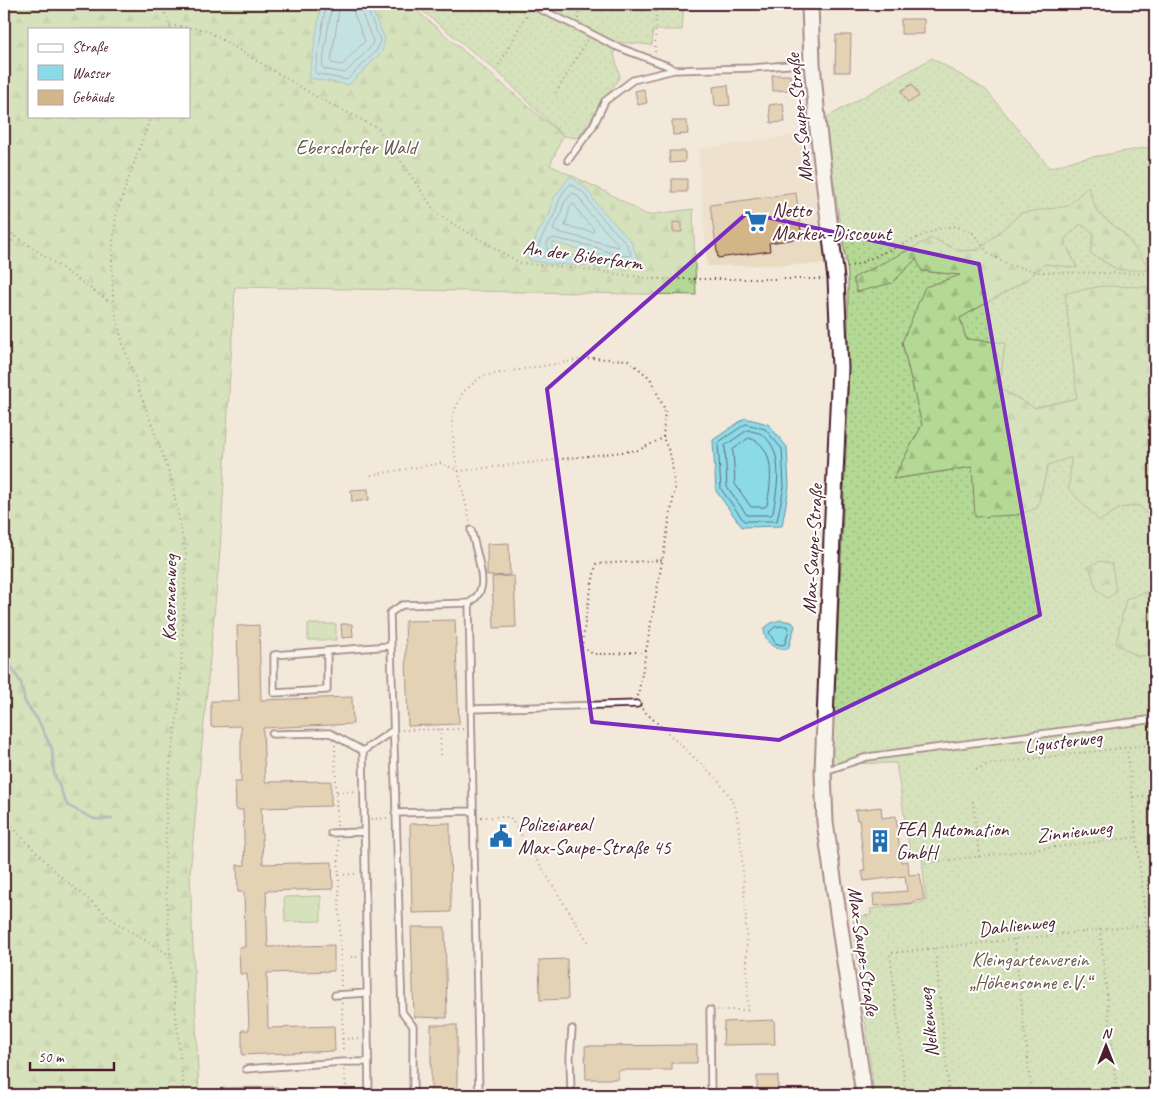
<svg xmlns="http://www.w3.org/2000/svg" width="1159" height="1099" viewBox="0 0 1159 1099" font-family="Caveat,sans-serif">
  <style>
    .built { fill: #e9dac2 }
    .grass { fill: url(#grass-dots); stroke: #7e7c60 }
    .forest { fill: url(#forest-firs); stroke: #7e7c60; fill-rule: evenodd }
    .park { fill: #b3d995; stroke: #7e7c60 }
    .water { fill: #8bdae8; stroke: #718f9c }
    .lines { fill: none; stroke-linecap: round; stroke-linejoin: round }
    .shore { stroke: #646a77; stroke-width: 1 }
    .stream { stroke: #718f9c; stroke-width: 3 }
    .building { fill: #d3b688; stroke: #4a1f2b }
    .lane-casing { stroke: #4a1f2b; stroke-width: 9 }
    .secondary-casing { stroke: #4a1f2b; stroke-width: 19 }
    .path { stroke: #4a1f2b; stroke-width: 2; stroke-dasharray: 1 4; stroke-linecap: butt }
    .lane { stroke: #fff; stroke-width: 5.5 }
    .secondary { stroke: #fff; stroke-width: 15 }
    .marked { fill: none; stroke: #7b2cbf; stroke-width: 4; stroke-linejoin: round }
    .labels { text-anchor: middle; stroke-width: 4; stroke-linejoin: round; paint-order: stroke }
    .street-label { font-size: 20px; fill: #4a1f2b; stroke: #fff }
    .park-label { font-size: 20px; fill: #6a574b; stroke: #fff }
    .poi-label { font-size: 20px; fill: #4a1f2b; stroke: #fff; text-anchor: start }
  </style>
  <defs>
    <pattern id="grass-dots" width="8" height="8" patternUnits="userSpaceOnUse" patternTransform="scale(1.25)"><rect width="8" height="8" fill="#b3d995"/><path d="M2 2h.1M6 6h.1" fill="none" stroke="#9bba81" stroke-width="1.8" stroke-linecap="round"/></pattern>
    <pattern id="forest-firs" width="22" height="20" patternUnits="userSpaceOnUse" patternTransform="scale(1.25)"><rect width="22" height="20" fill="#b3d995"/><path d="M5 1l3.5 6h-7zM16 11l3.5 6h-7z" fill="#9bba81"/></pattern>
  </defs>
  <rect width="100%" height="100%" fill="#f2e9db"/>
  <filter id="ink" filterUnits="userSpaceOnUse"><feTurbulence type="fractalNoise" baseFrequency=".02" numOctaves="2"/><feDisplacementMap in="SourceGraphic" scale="10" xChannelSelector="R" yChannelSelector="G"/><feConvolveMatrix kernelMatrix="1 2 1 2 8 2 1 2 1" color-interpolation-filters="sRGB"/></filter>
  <g filter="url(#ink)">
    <path class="built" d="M809,133L829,264L707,266L698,149Z"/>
    <path class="grass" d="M414,4H684L682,30H653L652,45L616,42L614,54L620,77L578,138L563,136L499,73Z
      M932,58L986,90L1050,168L1075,160L1155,146V353L1147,355L1077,398L1034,408L999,388L1005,343L966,339L960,318L1025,281L1045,264L1077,267L1064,240L1080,224L1094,233L1090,253L1118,270L1125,235L1097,212L1087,187L1068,207L1021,213L979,250L959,251L932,238L917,259L922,271L962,275L902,342L922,425L893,479L972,467L1037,508L1048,464L1071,457L1120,508L1139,505L1151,518L1155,517V546L1137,656L1155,655V1095H874L853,917L871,915L870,909L926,902L922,857L911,858L896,763L834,764L832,758L848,407V274L824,119Z"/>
    <path class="forest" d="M4,4H409L563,136L550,165L608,193L647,215L693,209L696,295L235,287L220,551L190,873L199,1095H4ZM29,29H189V116H29Z
      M1088,186L1097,212L1125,235L1151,270H1118L1090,253L1094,233L1080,224L1064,240L1077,268L1045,264L1025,281L960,318L966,339L1005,343L999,388L1035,408L1077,398L1065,293L1103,286L1147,287V354L1155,353V517L1151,518L1139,505L1120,508L1099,521L1069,489L1071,457L1048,465L1037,508L1017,515L975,517L972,467L893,479L922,425L902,342L925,287L960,275L922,271L916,259L892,283L857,292L853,278L932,238L959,251L979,250L1021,213L1068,206Z
      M1155,546V655L1137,656L1116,644L1126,599L1149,591Z
      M1101,561L1112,564L1116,593L1107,598L1097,590L1089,566Z"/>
    <path class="park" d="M308,624H336V640H308Z
      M321,896V921L285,922L284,897Z"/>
    <path class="water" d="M321,4H369L385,39L382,52L349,85L309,78Z
      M570,176L587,189L598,206L631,241L640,264C610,259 582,250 552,242V251L612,264L616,267L549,264L529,260L537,234L550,213L553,199Z
      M745,418L768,424L787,447L789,487L782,526L742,527L716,491L713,440Z
      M781,620L792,622L795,626L788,649C774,651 764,642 764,628L773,622Z"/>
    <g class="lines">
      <path class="shore" d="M326,4L315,72L317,74L347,80L377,50L380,40L365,4
        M332,4L322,67L324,69L345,73L371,47L373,41L360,9L359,4
        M340,4L331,61L332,63L342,65L365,41L353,11L352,4
        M571,184L584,193L594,209L626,243L631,254L630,256L616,255L595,247L553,238L547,242L548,257L537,256C537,240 548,229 554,215C560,202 558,195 571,184Z
        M573,193L579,197L589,213L618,244V247L554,231L553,228L560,217L564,203Z
        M574,204L583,218L594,229L593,232L565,226L570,207Z
        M746,424L765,429L782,449L784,487L777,521H744L721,489L718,443Z
        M748,430C752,432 759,432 763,435C785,453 777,488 773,513L771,515H747L727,487L725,446Z
        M749,438C777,445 771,484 767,505L765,507H751L735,484L733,450Z
        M782,626H788L789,629L785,644L781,645L775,643L769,632L775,627Z"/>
      <path class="stream" d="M4,649L10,665L21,683L25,702L38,720L52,749L54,773L67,805L94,819H112"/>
    </g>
    <path class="building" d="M901,19H924V34H901Z
      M836,35H851L850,72H835Z
      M772,75H790L791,90L773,91Z
      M912,84L919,96L908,103L901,91Z
      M728,85L730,105L715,106L713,87Z
      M644,89L647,103L638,105L635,91Z
      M783,103L785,122L771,123L769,105Z
      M672,121H687L688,134L673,135Z
      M669,151H685V162L670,163Z
      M672,179H687V192H672Z
      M796,193L802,238L769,243L770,251L718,258L710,205Z
      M673,222L682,223V232H673Z
      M368,489L369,500L352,502L351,490Z
      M509,543L510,575L487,576V544Z
      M514,576L516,627L494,628L492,577Z
      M455,620L459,724L408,726L405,621Z
      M341,624H352L353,637L342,638Z
      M259,625L261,700L352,697L353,724L263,728L265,782L331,781V806L261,808L263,864L332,862L333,889L266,891L268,947L334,945V971L267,973L268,1028L334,1026L335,1051L242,1055V1030H249L247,974H240L239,947H245L244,892H238L237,865H245L243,810H236L235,782H241V726L211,727V701H239L237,626Z
      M881,807L882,818L896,816L901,862L908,861L909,875L920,874L924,900L913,901V903L874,906L873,894L907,891L905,876L864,881L862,871H865L859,820H857L855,810Z
      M450,823L451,912L412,913L410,824Z
      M411,927H445L447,1018L414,1017Z
      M567,959L568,999L540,1000L539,960Z
      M774,1020L775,1044L723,1045L724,1022Z
      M431,1025H457V1095H431Z
      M697,1045V1063H672V1070H618V1079H586L585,1046Z
      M757,1076H778V1094H757Z
      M278,1087L279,1095H223V1088Z"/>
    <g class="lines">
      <defs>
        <path id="lane" d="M529,4L578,27L615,46L668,66L674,70
          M825,4H913
          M568,160L593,126L605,101L633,80L674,70L752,68L810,63
          M469,603C474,600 479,595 481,588C485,578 474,542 471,530
          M327,652V690L274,693V655L390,646
          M471,709L637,704
          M272,734L330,733L363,751
          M825,771L867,757L1155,719
          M395,813L473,811
          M331,833L364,832
          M335,995L367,993
          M710,1010L711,1095
          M246,1069L343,1062H368
          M369,1095L363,751L392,731
          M413,1095V1026L402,1012L390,613L402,605L469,603L479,1095
          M571,1095L570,1057L572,1029"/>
        <path id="secondary" d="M810,4L812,63L818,129L836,279L840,368L832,537L823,772L825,822L864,1095"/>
      </defs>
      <use href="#lane" class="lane-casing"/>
      <use href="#secondary" class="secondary-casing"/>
      <path class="path" d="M161,4L170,25V29
        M578,19L579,4
        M170,25L206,30L322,100L378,128L437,214L520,263L581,269L654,279H824
        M655,52L656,4
        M499,65L528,12
        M556,93L587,40
        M151,116L116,214L112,254L113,304L125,351L171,478L186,556L180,697L167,786L165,870L170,955L184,1095
        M4,228L113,304
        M4,254L15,236
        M847,267L858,264L937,229L955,226L972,232L989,254L1009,265L1039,272L1155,274
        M1152,274L1149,364L1155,396
        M366,476L441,463L459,471L639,450L663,438L665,410L650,378L628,360L591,358L482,376L463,392L452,416L454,451L470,523
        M646,651L614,654H593L582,647L586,615L596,564L663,560
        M638,696L675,489L671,456L663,438
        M642,709L716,778L729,795L736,810L741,844L746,920L748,1010H717
        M440,729L441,759
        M402,730L464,729
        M335,745L337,826
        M1127,747L1155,1009
        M976,769L989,764L1155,744
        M337,792L357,791
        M1133,797L1155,795
        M973,801L979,857
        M4,814L11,826L58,874L118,924L170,955
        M481,817H510L590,945
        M371,819L389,818
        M4,828L11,826
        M338,840L341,986
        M925,863L1137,837
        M339,875L356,874
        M1142,881L1155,880
        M1100,929L1117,1095
        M1014,939L1032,1095
        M935,948L949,1095
        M341,957H358
        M342,1003L343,1053
        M342,1039L360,1038
        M344,1070L347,1095
        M906,1095L890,953L1146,925"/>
      <use href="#lane" class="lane"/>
      <use href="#secondary" class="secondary"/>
    </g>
  </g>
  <path d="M0 0H1159V1099H0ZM747,213L979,264L1040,615L779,740L592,722L547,389Z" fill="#f2e9db" fill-opacity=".55" fill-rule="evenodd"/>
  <path class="marked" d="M747,213L979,264L1040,615L779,740L592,722L547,389Z"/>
  <defs>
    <symbol id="supermarket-bare" viewBox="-9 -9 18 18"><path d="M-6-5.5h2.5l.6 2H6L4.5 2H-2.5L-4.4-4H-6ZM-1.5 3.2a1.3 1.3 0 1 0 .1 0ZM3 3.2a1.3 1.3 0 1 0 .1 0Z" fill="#1f6fb2" stroke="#fff" stroke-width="2.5" paint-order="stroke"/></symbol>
    <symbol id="civic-bare" viewBox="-9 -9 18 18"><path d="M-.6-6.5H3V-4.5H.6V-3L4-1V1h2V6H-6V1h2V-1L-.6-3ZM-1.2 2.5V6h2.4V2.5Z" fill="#1f6fb2" stroke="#fff" stroke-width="2.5" paint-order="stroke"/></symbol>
    <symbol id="building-bare" viewBox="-9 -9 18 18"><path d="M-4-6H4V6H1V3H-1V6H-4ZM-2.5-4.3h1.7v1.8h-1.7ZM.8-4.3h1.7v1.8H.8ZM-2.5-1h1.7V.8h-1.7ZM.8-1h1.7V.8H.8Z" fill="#1f6fb2" stroke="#fff" stroke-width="2.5" paint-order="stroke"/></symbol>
  </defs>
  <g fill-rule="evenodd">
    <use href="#supermarket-bare" x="740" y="205" width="32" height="32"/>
    <use href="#civic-bare" x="485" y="820" width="32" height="32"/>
    <use href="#building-bare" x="864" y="825" width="32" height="32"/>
  </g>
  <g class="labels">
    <g class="street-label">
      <text transform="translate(799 118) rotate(-96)" y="7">Max-Saupe-Straße</text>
      <text transform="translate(583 255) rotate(8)" y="7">An der Biberfarm</text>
      <text transform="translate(812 549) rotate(-87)" y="7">Max-Saupe-Straße</text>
      <text transform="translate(169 598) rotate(-89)" y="7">Kasernenweg</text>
      <text transform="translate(1063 741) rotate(-7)" y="7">Ligusterweg</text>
      <text transform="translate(1074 831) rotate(-7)" y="7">Zinnienweg</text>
      <text transform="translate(1016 925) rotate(-6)" y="7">Dahlienweg</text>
      <text transform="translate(864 951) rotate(82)" y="7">Max-Saupe-Straße</text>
      <text transform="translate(928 1023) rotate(-96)" y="7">Nelkenweg</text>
    </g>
    <g class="park-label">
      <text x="356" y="154">Ebersdorfer Wald</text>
      <text x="1030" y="966">Kleingartenverein<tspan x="1030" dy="23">„Höhensonne e.V.“</tspan></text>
    </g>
    <g class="poi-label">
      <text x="772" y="217">Netto<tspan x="772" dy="23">Marken-Discount</tspan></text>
      <text x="518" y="831">Polizeiareal<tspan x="518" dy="23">Max-Saupe-Straße 45</tspan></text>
      <text x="896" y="836">FEA Automation<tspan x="896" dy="23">GmbH</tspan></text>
    </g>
  </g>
  <rect width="1159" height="1099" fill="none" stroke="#fff" stroke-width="20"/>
  <rect x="10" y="10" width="1139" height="1079" fill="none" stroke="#4a1f2b" stroke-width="2" filter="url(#ink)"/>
  <rect x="28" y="28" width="162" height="90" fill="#ffffff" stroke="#b7a5aa"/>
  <rect x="38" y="44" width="25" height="8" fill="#ffffff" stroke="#b7a5aa"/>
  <text x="72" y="52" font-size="15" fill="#4a1f2b">Straße</text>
  <rect x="38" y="65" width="25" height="15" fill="#8bdae8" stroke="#b7a5aa"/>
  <text x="72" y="78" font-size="15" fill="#4a1f2b">Wasser</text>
  <rect x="38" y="90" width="25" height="15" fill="#d3b688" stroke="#b7a5aa"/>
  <text x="72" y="102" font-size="15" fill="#4a1f2b">Gebäude</text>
  <g transform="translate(1106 1046)" stroke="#ffffff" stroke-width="4" paint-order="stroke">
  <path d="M0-4L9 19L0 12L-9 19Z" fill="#4a1f2b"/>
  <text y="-8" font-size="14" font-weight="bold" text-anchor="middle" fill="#4a1f2b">N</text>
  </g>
  <path d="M30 1062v8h84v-8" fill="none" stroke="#4a1f2b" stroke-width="2.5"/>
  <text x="38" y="1062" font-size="15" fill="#4a1f2b" stroke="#ffffff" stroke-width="4" paint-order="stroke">50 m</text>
</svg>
